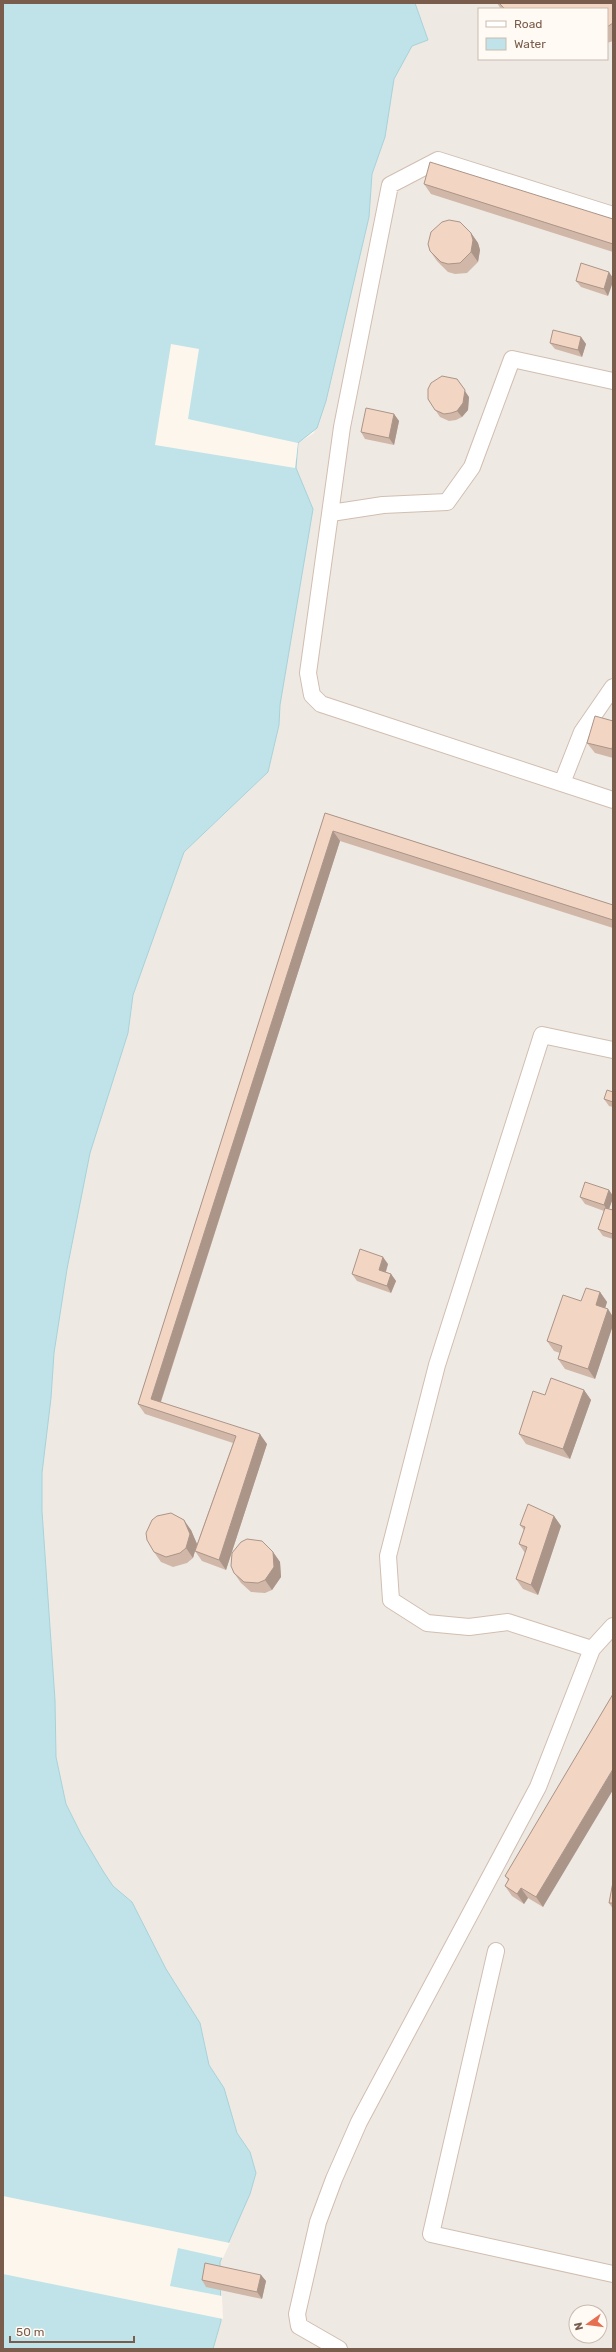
<svg xmlns="http://www.w3.org/2000/svg" width="616" height="2352" viewBox="0 0 616 2352" font-family="Rubik,sans-serif">
  <style>
    .industrial { fill: #efe9e4; fill-rule: evenodd }
    .water { fill: #bfe3e8; stroke: #a5d3da }
    .pier { fill: #fdf6ec }
    .lines { fill: none; stroke-linecap: round; stroke-linejoin: round }
    .minor-casing { stroke: #d1beb0; stroke-width: 18 }
    .minor { stroke: #fff; stroke-width: 16 }
    .wall { fill: #d1b7a8 }
    .shaded-wall { fill: #aa9588 }
    .building { fill: #f3d5c3; stroke: #aa9588 }
  </style>
  <rect width="100%" height="100%" fill="#fdf6ec"/>
  <path class="industrial" d="M415,3H613V2349H213L221,2321L220,2262L229,2239L250,2152L237,2133L224,2088L209,2065L200,2023L166,1969L132,1902L113,1886L103,1871L81,1834L66,1804L56,1757L55,1700L42,1511V1473L51,1398L54,1353L67,1269L90,1153L128,1033L133,995L184,852L268,772L279,725L280,705L313,509L295,468L298,443L314,433L369,217L372,174L382,145L394,79L412,46L428,40ZM479,9H607V59H479ZM576,2312H600V2336H576Z"/>
  <path class="water" d="M3,3H415L428,40L412,46L394,79L385,137L372,174L369,217L326,401L317,428L298,443L296,468L313,509L280,705L279,725L268,772L184,852L133,995L128,1033L90,1153L67,1269L54,1353L51,1398L42,1473V1511L55,1700L56,1757L66,1804L81,1834L103,1871L113,1886L132,1902L166,1969L200,2023L209,2065L224,2088L237,2133L250,2152L256,2173L250,2194L220,2262L221,2321L213,2349H3Z"/>
  <path class="pier" d="M171,344L199,349L188,419L298,443L295,468L155,445Z
    M3,2196L230,2243L223,2258L178,2248L170,2286L222,2296L223,2319L3,2274Z"/>
  <g class="lines">
    <defs>
      <path id="minor" d="M613,215L438,160L390,185L342,427L308,673L312,695L321,704L613,800
        M331,513L383,505L447,502L472,467L512,359L613,381
        M562,783L582,732L613,687
        M613,1050L542,1035L437,1365L388,1556L391,1600L427,1623L469,1627L508,1622L592,1649L613,1626
        M496,1951L431,2234L613,2274
        M339,2349L299,2326L297,2314L318,2222L334,2179L359,2122L538,1787L592,1649"/>
    </defs>
    <use href="#minor" class="minor-casing"/>
    <use href="#minor" class="minor"/>
  </g>
  <path class="wall" d="M497,3H613V41L607,43V9H501Z
    M424,184L613,219V252L431,194Z
    M471,233L478,243L480,250L478,262L467,273L455,274L448,272L437,261L430,251Z
    M609,272L608,296L581,287L576,281Z
    M581,337L586,344L582,357L555,349L550,343Z
    M469,397L468,410L462,417L456,420L449,421L440,417L428,399Z
    M394,414L399,421L394,445L365,439L361,432Z
    M613,721V758L595,753L587,743Z
    M325,813L613,905V928L340,841L161,1402L267,1444L226,1570L202,1561L195,1551L193,1558L187,1563L173,1567L161,1562L154,1552L191,1530L197,1544L233,1443L145,1414L138,1404Z
    M613,1092V1107L609,1106L604,1099Z
    M609,1190L613,1196V1198L609,1209L613,1210V1239L603,1236L598,1229L604,1211L585,1204L580,1197Z
    M388,1264L386,1272L391,1274L396,1281L391,1293L357,1281L352,1274Z
    M600,1292L607,1302L605,1308L608,1309L613,1317V1325L595,1379L565,1369L558,1359L560,1353L554,1351L547,1341L581,1301Z
    M584,1390L591,1400L570,1459L526,1444L519,1434Z
    M554,1516L561,1526L538,1595L523,1589L516,1579L525,1553L519,1544L524,1530L520,1525Z
    M273,1552L280,1562L281,1577L272,1590L265,1593L251,1592L241,1583L234,1573Z
    M613,1694L543,1907L528,1898L524,1904L512,1896L505,1886L508,1880L505,1876Z
    M613,1882V1909L609,1903Z
    M261,2275L266,2281L262,2299L206,2287L202,2280Z"/>
  <path class="shaded-wall" d="M471,233L478,243L480,250L478,262L471,252Z
    M609,272L613,278V282L608,296L604,289Z
    M581,337L586,344L582,357L578,350Z
    M457,379L469,397L468,410L462,417L457,411Z
    M394,414L399,421L394,445L389,438Z
    M333,831L340,841L158,1410L151,1399Z
    M609,1190L613,1196V1198L608,1212L604,1205Z
    M383,1257L388,1264L384,1277L379,1270Z
    M391,1274L396,1281L391,1293L387,1286Z
    M600,1292L607,1302L603,1315L596,1305Z
    M608,1309L613,1317V1325L595,1379L588,1369Z
    M584,1390L591,1400L570,1459L563,1449Z
    M260,1434L267,1444L226,1570L219,1560Z
    M554,1516L561,1526L538,1595L531,1585Z
    M184,1520L191,1530L197,1544L193,1558L186,1548Z
    M273,1552L280,1562L281,1577L272,1590L265,1580Z
    M613,1769V1790L543,1907L536,1897Z
    M521,1888L528,1898L524,1904L517,1894Z
    M261,2275L266,2281L262,2299L257,2292Z"/>
  <path class="building" d="M499,3H613V23L607,27V9H505Z
    M430,162L613,219V244L424,184Z
    M449,220L460,222L471,233L473,240L471,252L460,263L448,264L441,262L430,251L428,244L431,232L442,222Z
    M581,263L609,272L604,289L576,281Z
    M553,330L581,337L578,350L550,343Z
    M442,376L457,379L465,390L463,403L457,411L451,413L444,414L435,410L428,399V389L431,383Z
    M366,408L394,414L389,438L361,432Z
    M595,716L613,721V744L612,749L587,743Z
    M325,813L613,905V920L333,831L151,1399L260,1434L219,1560L195,1551L236,1436L138,1404Z
    M607,1090L613,1092V1102L604,1099Z
    M585,1182L609,1190L604,1205L580,1197Z
    M605,1208L613,1210V1234L598,1229Z
    M360,1249L383,1257L379,1270L391,1274L387,1286L352,1274Z
    M586,1288L600,1292L596,1305L608,1309L588,1369L558,1359L562,1346L547,1341L563,1295L581,1301Z
    M551,1378L584,1390L563,1449L519,1434L533,1391L545,1395Z
    M528,1504L554,1516L531,1585L516,1579L527,1547L519,1544L525,1527L520,1525Z
    M171,1513L184,1520L190,1534L186,1548L180,1553L166,1557L154,1552L147,1540L146,1533L152,1520L157,1516Z
    M247,1539L262,1541L273,1552L274,1567L265,1580L258,1583L244,1582L234,1573L231,1566L232,1553L241,1542Z
    M613,1694V1769L536,1897L521,1888L517,1894L505,1886L509,1879L505,1876Z
    M613,1882V1903H609Z
    M205,2263L261,2275L257,2292L202,2280Z"/>
  <rect width="616" height="2352" fill="none" stroke="#7a5c4d" stroke-width="8"/>
  <rect x="478" y="8" width="130" height="52" fill="#fffaf3" stroke="#cabbb1"/>
  <rect x="486" y="21" width="20" height="6" fill="#ffffff" stroke="#cabbb1"/>
  <text x="514" y="28" font-size="12" fill="#7a5c4d">Road</text>
  <rect x="486" y="38" width="20" height="12" fill="#bfe3e8" stroke="#cabbb1"/>
  <text x="514" y="48" font-size="12" fill="#7a5c4d">Water</text>
  <g transform="translate(588 2324) rotate(256)"><circle r="19" fill="#fffaf3" stroke="#cabbb1"/>
  <path d="M0-3L7 15L0 10L-7 15Z" fill="#e76f51"/>
  <text y="-6" font-size="11" font-weight="bold" text-anchor="middle" fill="#7a5c4d">N</text>
  </g>
  <path d="M10 2336v6h124v-6" fill="none" stroke="#7a5c4d" stroke-width="2"/>
  <text x="16" y="2336" font-size="12" fill="#7a5c4d" stroke="#fffaf3" stroke-width="3" paint-order="stroke">50 m</text>
</svg>
